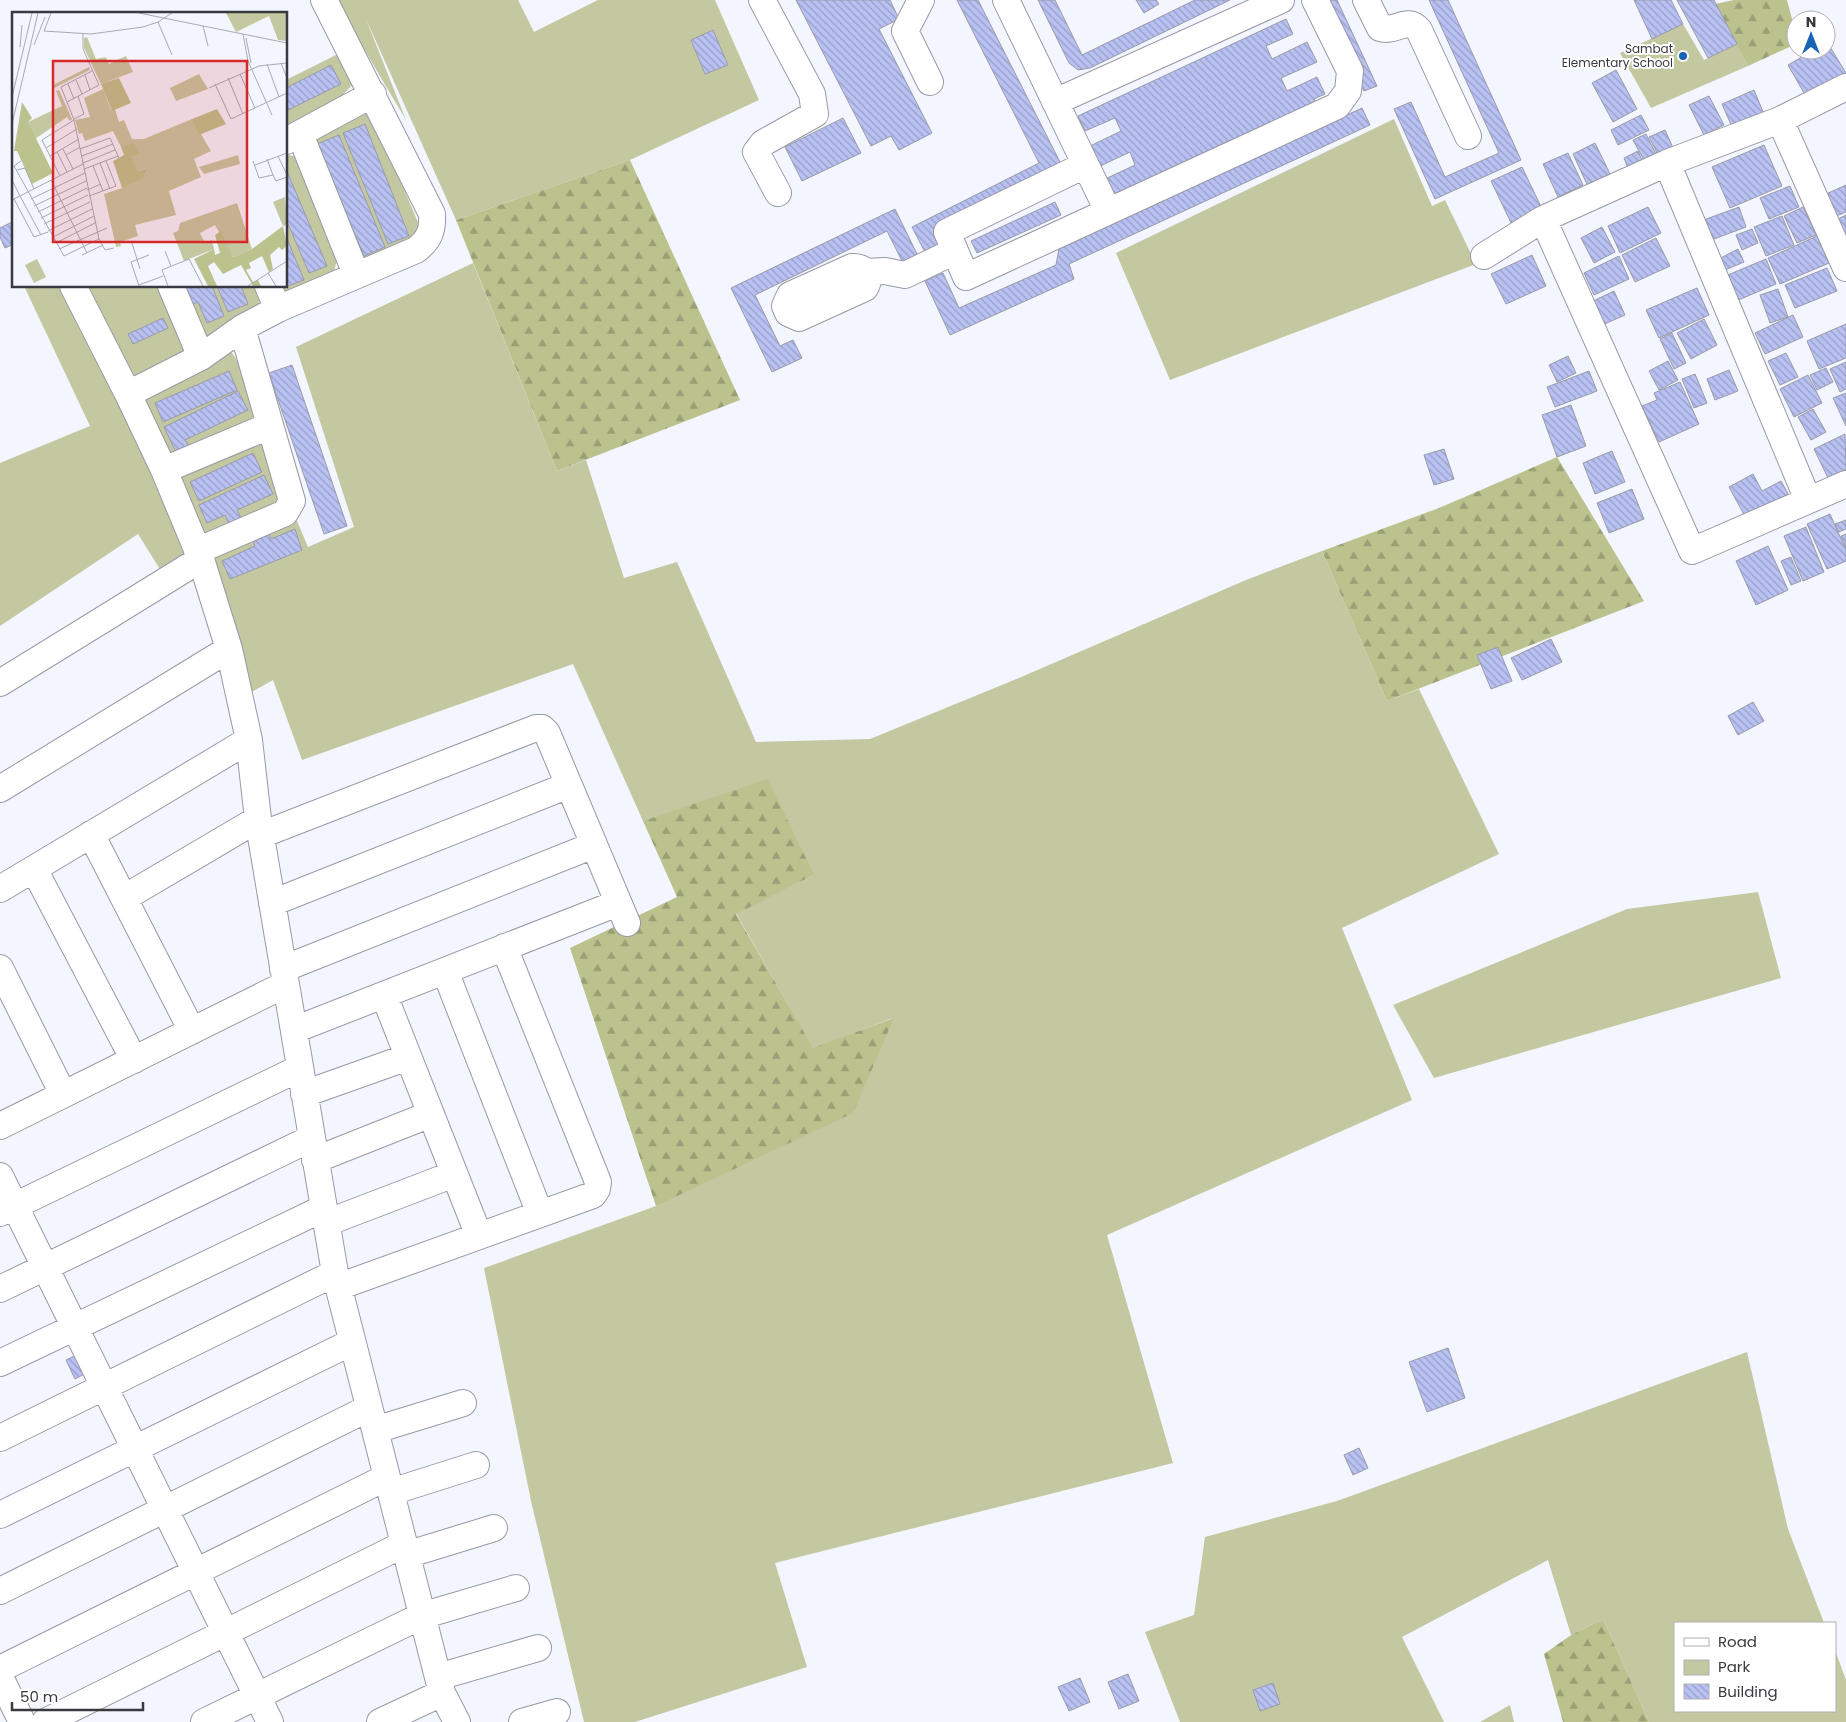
<svg xmlns="http://www.w3.org/2000/svg" width="1846" height="1722" viewBox="0 0 1846 1722" font-family="Poppins,sans-serif">
  <style>
    .green { fill: #c3c8a1 }
    .forest { fill: url(#forest-firs) }
    .building { fill: url(#building-back-hatch); stroke: #999ba7 }
    .lines { fill: none; stroke-linecap: round; stroke-linejoin: round }
    .minor-casing { stroke: #9799a5; stroke-width: 28 }
    .minor { stroke: #fff; stroke-width: 26 }
    .poi-dot { fill: #1863b3; stroke: #fff; stroke-width: 2 }
    .labels { text-anchor: middle; stroke-width: 4; stroke-linejoin: round; paint-order: stroke }
    .poi-label { font-size: 12px; fill: #393a3f; stroke: #fff; text-anchor: end }
    .inset-road { fill: none; stroke: #a9aab2; stroke-width: 1 }
    .view { fill: #d62828; fill-opacity: 0.15; stroke: #d62828; stroke-width: 2.5 }
    .inset-edge { fill: none; stroke: #393a3f; stroke-width: 2.5 }
  </style>
  <defs>
    <pattern id="forest-firs" width="22" height="20" patternUnits="userSpaceOnUse" patternTransform="scale(1.25)"><rect width="22" height="20" fill="#bcc28e"/><path d="M5 1l3.5 6h-7zM16 11l3.5 6h-7z" fill="#9a9f75"/></pattern>
    <pattern id="building-back-hatch" width="6" height="6" patternUnits="userSpaceOnUse" patternTransform="scale(1.25)"><rect width="6" height="6" fill="#b9c1f3"/><path d="M-1 5l2 2M0 0l6 6M5-1l2 2" fill="none" stroke="#979ec6"/></pattern>
  </defs>
  <rect width="100%" height="100%" fill="#f3f5ff"/>
  <path class="green" d="M335,0H518L534,32L598,0H715L759,100L630,160L456,220L366,19L406,120Z
    M1683,24L1704,60L1737,44L1748,66L1651,108L1620,53Z
    M338,54L352,85L341,97L286,126V80Z
    M369,107L420,227L416,239L366,260L357,257L309,141Z
    M1394,119L1432,206L1445,200L1476,264L1170,380L1116,253Z
    M289,155L297,157L337,258L334,273L289,295L275,286H286V156Z
    M473,263L557,471L586,460L624,578L677,562L756,742L870,739L1014,680L1246,580L1322,551L1387,701L1419,689L1499,854L1342,928L1412,1100L1107,1235L1173,1463L775,1563L807,1667L635,1722H584L531,1501L484,1268L656,1206L893,1018L813,1049L736,913L814,875L643,821L573,664L302,760L273,680L248,694L212,560L216,552L292,517L297,521L308,547L354,527L296,347Z
    M24,286H60L122,406L185,551L184,558L163,574L138,534L0,626V463L90,426Z
    M86,286H162L186,346L185,354L133,378Z
    M179,286H254L260,300L258,309L209,342Z
    M229,350C241,360 255,403 253,419L172,455L166,448L144,403L147,395Z
    M264,442L279,483L278,504L209,535L203,531L180,477Z
    M1758,892L1781,978L1434,1078L1393,1005L1627,909Z
    M1747,1352L1788,1529L1824,1623H1675V1711H1835V1650L1846,1680V1722H1649L1603,1619L1571,1635L1548,1560L1402,1637L1444,1722H1180L1145,1632L1194,1615L1205,1537L1337,1501Z
    M1510,1705L1514,1722H1480Z"/>
  <path class="forest" d="M1734,0H1787L1796,34V44L1748,66L1715,4Z
    M630,160L740,400L557,471L456,220Z
    M1557,457L1644,601L1387,701L1322,551L1439,508Z
    M768,779L814,875L736,914L813,1048L894,1018L853,1113L656,1206L570,948L677,897L643,821Z
    M1603,1619L1649,1722H1563L1544,1654L1571,1635Z"/>
  <path class="building" d="M796,0H890L899,19L879,29L932,133L899,150L891,136L871,146Z
    M957,0H978L1064,170L948,249L928,258L912,227L1039,163Z
    M1038,0H1055L1082,55L1195,0H1230L1090,68L1078,70L1069,63Z
    M1136,0H1156L1159,4L1144,13Z
    M1322,0H1337L1377,86L1364,91Z
    M1429,0H1448L1521,160L1435,199L1394,109L1411,102L1445,177L1499,153Z
    M1634,0H1671L1683,24L1652,39Z
    M1677,0H1714L1737,44L1708,58Z
    M1286,19L1293,34L1266,46L1272,59L1307,42L1317,62L1281,78L1287,91L1317,77L1325,94L1314,99L1318,106L1117,200L1101,181L1135,165L1130,152L1096,168L1086,148L1121,131L1115,118L1085,131L1078,116Z
    M713,30L728,65L705,74L691,40Z
    M1827,42L1846,73L1804,93L1788,65L1814,50H1826Z
    M331,65L341,84L286,111V88Z
    M1616,70L1637,109L1613,122L1592,83Z
    M1754,90L1764,114L1732,127L1722,104Z
    M1709,96L1724,125L1704,135L1689,105Z
    M1362,108L1370,125L1069,264L1074,279L950,335L925,281L943,273L959,308L1056,265L1059,249Z
    M1641,115L1649,130L1618,145L1611,130Z
    M843,118L861,153L802,181L785,147Z
    M365,124L409,236L388,244L343,133Z
    M1665,130L1674,150L1659,157L1649,137Z
    M1646,134L1657,156L1645,162L1633,140Z
    M339,135L385,247L364,256L317,144Z
    M1595,143L1614,182L1591,193L1573,154Z
    M1764,145L1782,186L1730,208L1712,167Z
    M1638,151L1644,165L1629,171L1624,158Z
    M1568,153L1583,185L1558,197L1543,164Z
    M1522,167L1545,215L1514,229L1491,181Z
    M286,169L327,266L309,273L286,219Z
    M1846,185V212L1834,217L1824,195Z
    M1790,186L1799,207L1769,219L1760,198Z
    M1055,202L1061,215L977,253L971,241Z
    M1648,207L1661,233L1620,253L1608,226Z
    M1739,207L1746,227L1706,242L1698,222Z
    M1803,207L1816,235L1797,243L1784,216Z
    M895,209L919,258L904,265L887,231L755,295L780,346L793,340L802,358L772,372L731,288Z
    M1846,215V242L1836,220Z
    M1782,216L1794,245L1766,256L1754,227Z
    M14,221V244L5,248L0,237V228Z
    M1602,227L1615,252L1594,263L1581,238Z
    M1752,229L1758,243L1742,250L1736,235Z
    M286,236L304,280L285,287L286,286Z
    M1817,236L1829,263L1780,284L1768,258Z
    M1656,238L1670,266L1635,282L1622,255Z
    M1738,249L1744,262L1718,273L1713,262Z
    M1532,255L1546,286L1506,304L1491,274Z
    M1619,256L1629,279L1594,295L1584,273Z
    M1766,259L1776,284L1729,304L1718,279Z
    M1827,268L1837,291L1795,308L1785,285Z
    M180,286H212L224,316L207,323L198,302L188,306Z
    M217,286H241L248,304L228,312Z
    M1697,288L1709,315L1659,338L1646,310Z
    M1778,289L1788,317L1770,323L1760,295Z
    M1614,291L1625,315L1600,326L1589,303Z
    M1793,315L1803,337L1765,354L1755,333Z
    M163,318L168,328L133,344L128,334Z
    M1704,319L1717,345L1691,359L1677,333Z
    M1846,324V358L1819,369L1807,341Z
    M1672,333L1686,363L1674,369L1660,339Z
    M1786,353L1798,377L1780,385L1768,361Z
    M1568,356L1576,373L1557,382L1549,365Z
    M1668,361L1678,380L1659,390L1649,371Z
    M1846,362V389L1840,392L1830,369Z
    M292,365L347,526L324,534L269,373Z
    M1826,368L1833,382L1817,390L1810,375Z
    M1729,370L1738,391L1715,400L1707,379Z
    M229,371L237,390L163,422L155,403Z
    M1589,371L1597,391L1555,407L1547,387Z
    M1695,374L1707,403L1694,408L1682,379Z
    M1808,375L1822,403L1794,417L1780,389Z
    M1680,382L1699,424L1659,442L1642,406L1657,400L1654,393Z
    M238,391L248,410L185,440L189,446L176,452L164,427Z
    M1846,393V426L1833,398Z
    M1571,405L1586,446L1557,457L1542,415Z
    M1813,409L1826,432L1811,440L1798,417Z
    M1845,434L1846,469L1828,478L1814,449Z
    M1444,449L1454,479L1434,485L1424,455Z
    M1612,451L1625,482L1595,494L1583,463Z
    M253,453L262,472L199,501L190,482Z
    M1753,474L1762,491L1781,481L1791,499L1748,522L1729,487Z
    M264,475L273,494L237,510L243,522L230,527L225,515L207,523L199,505Z
    M1632,489L1644,519L1609,533L1597,503Z
    M1830,514L1846,550V561L1827,569L1807,524Z
    M1846,520V529L1839,532L1835,524Z
    M1806,527L1824,572L1803,581L1784,536Z
    M266,529L271,539L295,529L302,550L230,579L222,561L255,546L251,535Z
    M1846,534V548L1841,536Z
    M1768,546L1788,590L1756,605L1736,561Z
    M1791,557L1801,581L1791,585L1781,561Z
    M1551,639L1562,662L1522,680L1511,658Z
    M1498,647L1512,681L1491,689L1477,655Z
    M1753,702L1764,721L1738,735L1728,716Z
    M1448,1348L1465,1398L1427,1412L1409,1362Z
    M85,1351L94,1369L75,1379L66,1360Z
    M1359,1448L1368,1468L1353,1475L1344,1455Z
    M1128,1674L1139,1701L1119,1709L1108,1682Z
    M1080,1678L1090,1702L1069,1711L1058,1687Z
    M1273,1683L1280,1704L1260,1711L1253,1690Z"/>
  <g class="lines">
    <defs>
      <path id="minor" d="M762,0L812,94L815,114L763,143L756,152L778,193
        M921,0L905,31L930,82
        M1006,0L1108,211
        M1366,0L1380,28C1395,33 1407,16 1419,30L1468,136
        M1055,102L1281,0
        M1780,120L1846,268
        M300,134L356,274
        M286,141L373,94
        M1667,163L1808,500
        M1085,165L947,232L966,277L1337,106L1348,91L1350,71L1315,0
        M1543,219L1692,551L1846,484
        M1484,256L1543,219L1667,163L1780,120L1846,87
        M852,267C865,266 872,277 865,288L799,318L788,313L785,306L790,295Z
        M866,272L885,271L905,275L955,251
        M73,286L128,394L201,357L242,328L278,309L416,250C429,240 433,231 432,214L324,0
        M171,286L201,357
        M268,286L278,309
        M128,394L164,470L201,559
        M164,470L269,426
        M197,551L285,513L292,501L242,328
        M0,683L201,559L229,649L249,740L258,819L335,1273L442,1693L457,1722
        M0,789L229,649
        M91,834L192,1031
        M261,835L536,728H542L547,733L627,923
        M34,869L134,1060
        M0,889L249,740
        M124,898L258,819
        M272,903L569,785
        M0,968L63,1094
        M283,969L594,845
        M445,971L540,1214
        M384,995L479,1236
        M294,1030L618,903
        M304,1094L408,1057
        M0,1126L286,984
        M315,1160L431,1114
        M0,1176L270,1722
        M0,1213L300,1068
        M326,1223L454,1174
        M338,1287L593,1195L597,1189L598,1182L504,947
        M0,1289L312,1138
        M0,1363L324,1208
        M375,1430L463,1403
        M0,1438L335,1273
        M391,1492L476,1465
        M0,1515L352,1342
        M406,1555L494,1528
        M0,1591L369,1408
        M0,1669L387,1477
        M0,1677L22,1722
        M438,1677L538,1648
        M45,1722L404,1544
        M204,1722L421,1616L516,1588
        M380,1722L442,1693
        M522,1722L557,1712"/>
    </defs>
    <use href="#minor" class="minor-casing"/>
    <use href="#minor" class="minor"/>
  </g>
  <circle class="poi-dot" cx="1683" cy="56" r="5"/>
  <g class="labels">
    <g class="poi-label">
      <text x="1673" y="53">Sambat<tspan x="1673" dy="14">Elementary School</tspan></text>
    </g>
  </g>
  <g transform="translate(12 12)">
    <rect width="275" height="275" fill="#f3f5ff"/>
    <path d="M75,25L84,47L94,45L97,52L114,44L121,60L89,72L72,36V26ZM77,55L78,58L42,76L41,73ZM187,62L196,77L164,89L158,76ZM91,77L99,98L103,97L107,110L112,108L120,127H132L180,107L199,139L182,147L189,165L157,179L164,203L123,213L126,224L108,230L109,234L104,235L92,182L110,176L134,156L126,159L118,145L126,141L109,135L101,119L73,129L70,121L67,122L63,108L78,105L72,86ZM47,78L60,107L58,109L55,105L23,127L16,110L50,94L44,79ZM226,143L228,152L192,162L187,155ZM273,185L275,213L271,214L261,190ZM225,191L240,237L221,245L203,213L188,221L193,231L200,228L202,237L172,249L161,221L166,219L168,211ZM25,247L34,265L22,271L13,253Z" fill="#c3c8a1"/>
    <path d="M107,66L119,91L100,99L89,72ZM10,90L20,106L16,110L41,161L20,172L5,139H2ZM205,97L214,112L187,123L180,107ZM122,131L127,141L119,145L126,159L135,156L131,166L110,176L101,149L112,143L109,135ZM271,214L275,234L270,238L267,235L258,243L261,257L257,260L250,244L237,251L239,256L234,258L241,270L246,268L249,274H241L229,253L211,262L202,250L196,254L205,274H196L182,247L202,237L203,243L208,241L203,223L209,219L221,245L240,237Z" fill="#bcc28e"/>
    <path d="M214,1H275V29L266,28L257,4L224,20Z" fill="#c3c8a1"/>
    <path class="inset-road" d="M39,1L32,19L79,22L131,15L146,10L160,1M127,1L275,31M146,10L160,43M191,14L196,34M71,22V37L87,73L55,90L49,75L80,59M231,22L236,49L260,103M234,26L239,51M22,33L33,5M8,35L10,13M269,51L275,66M255,52L267,85M228,62L243,96M73,63L78,78M216,66L231,102M64,68L70,82M56,72L62,87M203,72L219,107L275,81M197,76L247,54L275,51M0,85L20,1M55,90L62,108M62,107L72,102L66,84M0,112L26,1M34,136L65,117M51,137L61,157M68,137L98,126L107,146M45,140L55,160M54,143L68,135M38,144L67,127M70,144L101,132M266,144L275,163M255,147L261,163M9,149L2,154L52,244L87,227M241,149L247,166L261,163L264,169L275,165M71,151L103,138M88,151L98,177M243,153L275,141M81,154L91,179M72,157L106,144M5,158L13,156L22,177M48,164L30,128L62,108L87,227L93,238L102,236M0,168L8,184M39,168L75,241M75,178L89,172M8,184L29,223M77,184L104,174L94,149M2,187L22,225L36,220M19,187L73,161M0,188L71,152M22,194L74,169M26,200L75,176M29,206L76,183M32,212L78,190M36,219L80,197M41,225L82,204M44,231L83,211M120,231L128,257M47,237L95,216M153,239L159,254M70,243L91,233M256,261L264,274M127,273L151,264M127,274L119,250L137,243M156,274L150,258L177,247L191,274M236,274L275,249"/>
    <path class="view" d="M41,49H235V230H41Z"/>
    <rect width="275" height="275" class="inset-edge"/>
  </g>
  <rect x="1674" y="1622" width="162" height="90" fill="#ffffff" stroke="#b0b0b2"/>
  <rect x="1684" y="1638" width="25" height="8" fill="#ffffff" stroke="#b0b0b2"/>
  <text x="1718" y="1647" font-size="15" fill="#393a3f">Road</text>
  <rect x="1684" y="1660" width="25" height="15" fill="#c3c8a1" stroke="#b0b0b2"/>
  <text x="1718" y="1672" font-size="15" fill="#393a3f">Park</text>
  <rect x="1684" y="1684" width="25" height="15" fill="url(#building-back-hatch)" stroke="#b0b0b2"/>
  <text x="1718" y="1697" font-size="15" fill="#393a3f">Building</text>
  <g transform="translate(1811 35)"><circle r="24" fill="#ffffff" stroke="#b0b0b2"/>
  <path d="M0-4L9 19L0 12L-9 19Z" fill="#1863b3"/>
  <text y="-8" font-size="14" font-weight="bold" text-anchor="middle" fill="#393a3f">N</text>
  </g>
  <path d="M12 1702v8h131v-8" fill="none" stroke="#393a3f" stroke-width="2.5"/>
  <text x="20" y="1702" font-size="15" fill="#393a3f" stroke="#ffffff" stroke-width="4" paint-order="stroke">50 m</text>
</svg>
